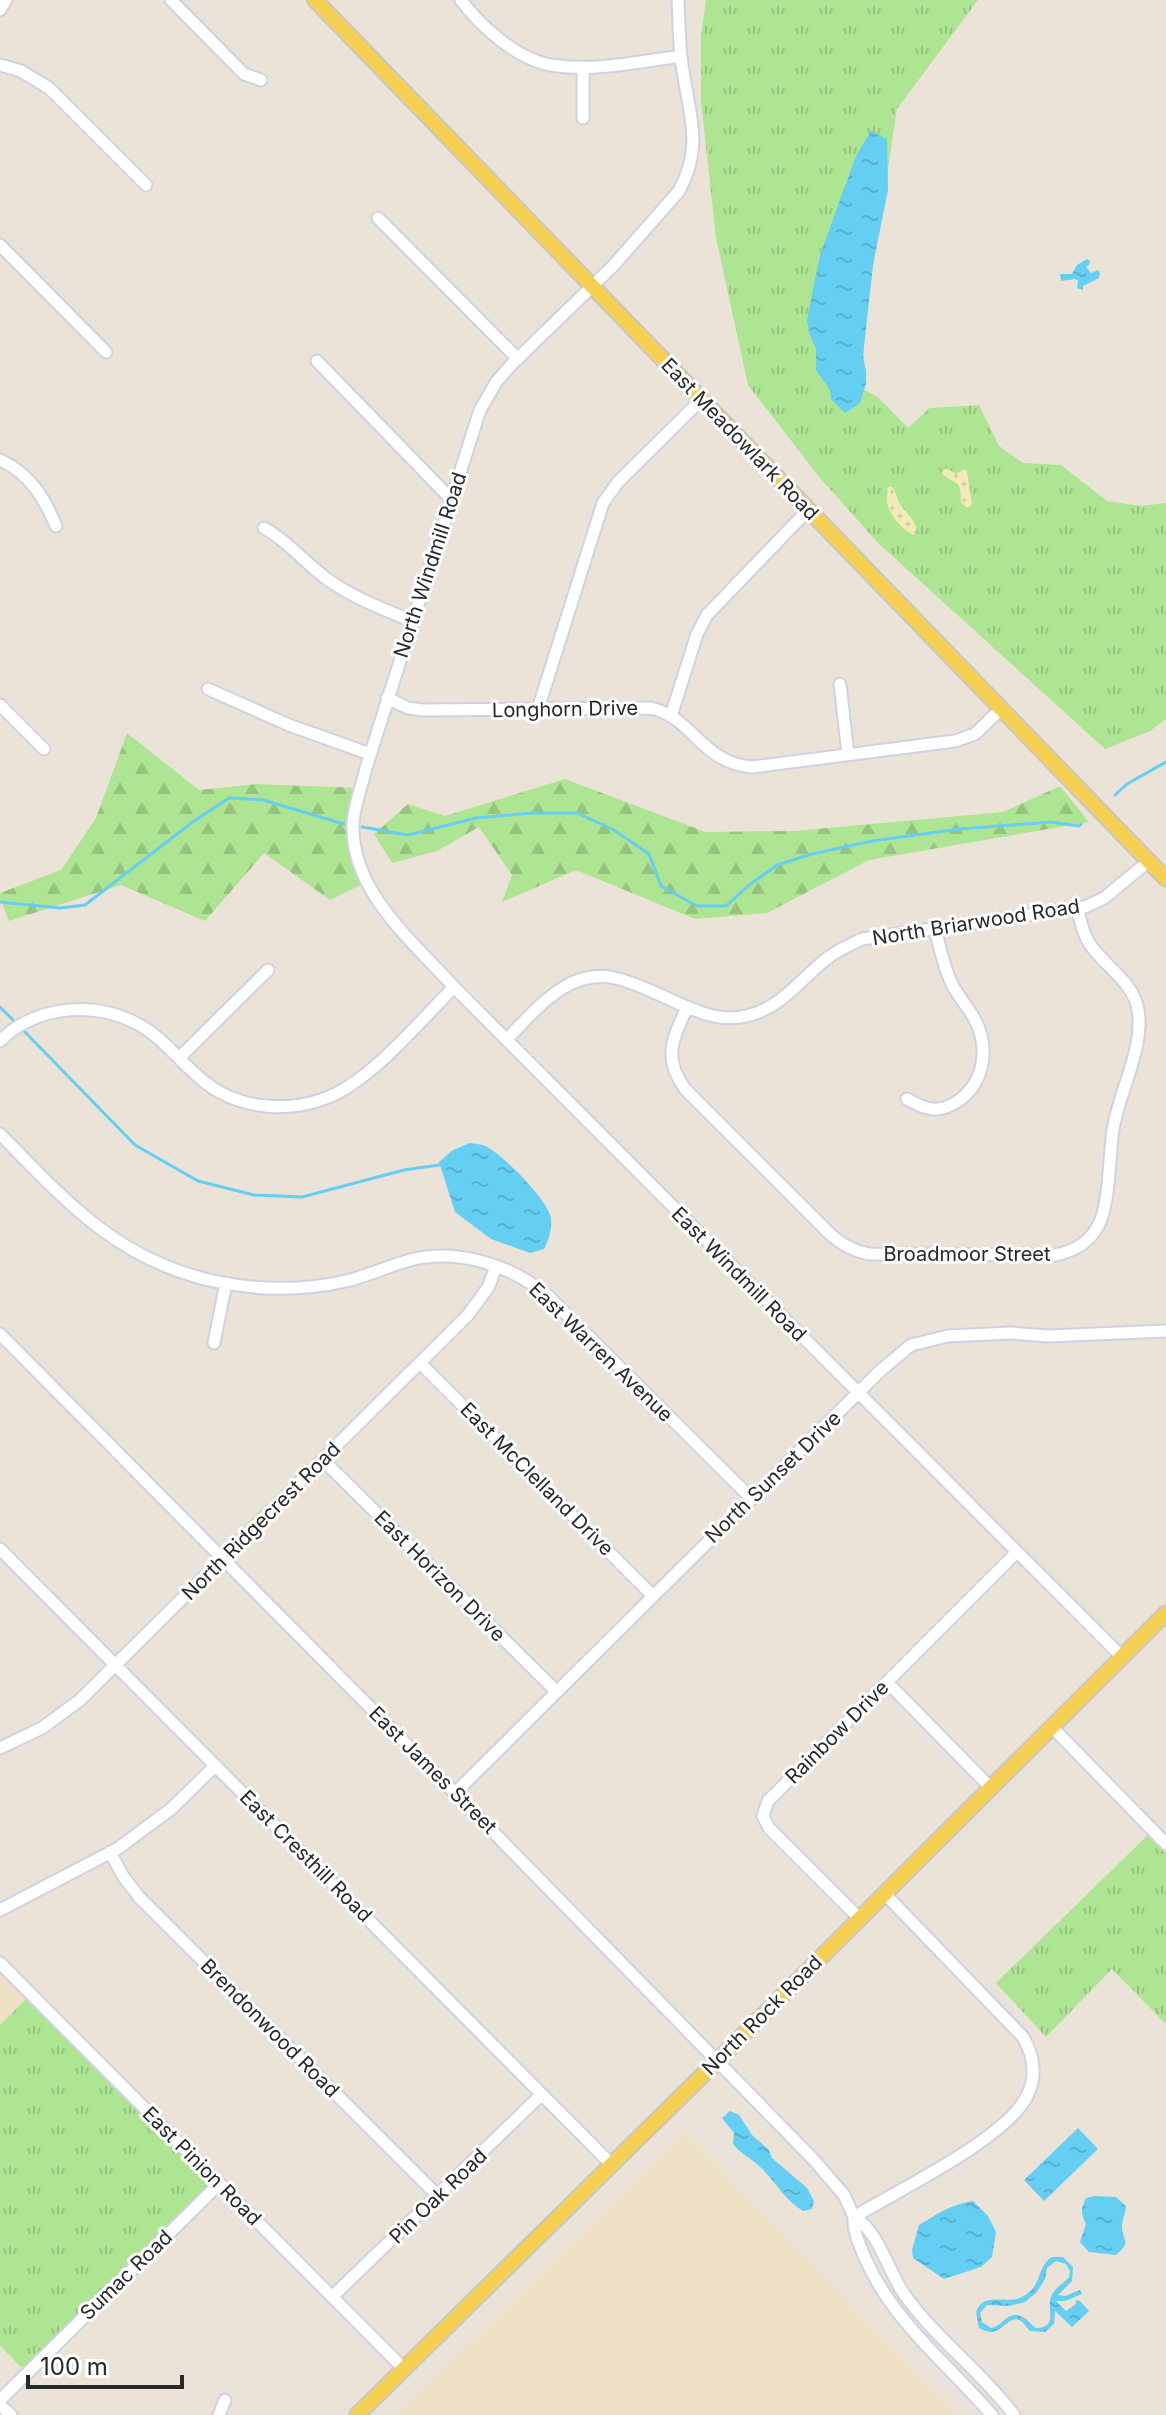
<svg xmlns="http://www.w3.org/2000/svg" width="1166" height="2415" viewBox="0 0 1166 2415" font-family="Inter,sans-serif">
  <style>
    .education { fill: #eee1c6 }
    .grass { fill: url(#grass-tufts) }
    .forest { fill: url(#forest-firs) }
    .sand { fill: url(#sand-dots) }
    .water { fill: url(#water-ripples); fill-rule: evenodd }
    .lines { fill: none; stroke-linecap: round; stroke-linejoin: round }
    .stream { stroke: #65cef3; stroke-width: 3 }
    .minor-casing { stroke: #ced2e2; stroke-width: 15 }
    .major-casing { stroke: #c7c7c7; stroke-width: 18 }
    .minor { stroke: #fff; stroke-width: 11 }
    .major { stroke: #f6d052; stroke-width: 14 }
    .labels { text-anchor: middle; stroke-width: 6; stroke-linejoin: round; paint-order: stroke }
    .street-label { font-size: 20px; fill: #282828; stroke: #fff }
  </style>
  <defs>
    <pattern id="grass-tufts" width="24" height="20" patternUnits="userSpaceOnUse" patternTransform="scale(2)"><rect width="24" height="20" fill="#aee592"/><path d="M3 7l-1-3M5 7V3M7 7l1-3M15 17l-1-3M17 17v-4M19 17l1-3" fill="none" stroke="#96c47e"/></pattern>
    <pattern id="forest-firs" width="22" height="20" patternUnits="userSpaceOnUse" patternTransform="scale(2)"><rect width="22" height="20" fill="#aee592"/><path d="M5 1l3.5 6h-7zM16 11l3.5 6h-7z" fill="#96c47e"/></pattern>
    <pattern id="sand-dots" width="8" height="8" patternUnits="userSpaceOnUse" patternTransform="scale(2)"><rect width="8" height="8" fill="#f3eab9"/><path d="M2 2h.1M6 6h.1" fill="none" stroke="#d0c99f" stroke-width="1.8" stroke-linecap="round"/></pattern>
    <pattern id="water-ripples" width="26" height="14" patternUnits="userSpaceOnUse" patternTransform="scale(2)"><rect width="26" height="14" fill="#65cef3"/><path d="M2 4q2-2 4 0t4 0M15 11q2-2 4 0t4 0" fill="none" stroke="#58b1d0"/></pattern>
  </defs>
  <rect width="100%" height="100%" fill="#ebe3d8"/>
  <path class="education" d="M0,1963L31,1994L0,2025Z
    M686,2132L957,2415H397Z"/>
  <path class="grass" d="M706,0H978L897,109L864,326L863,389L879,398L908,428L930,408L979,405L999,446L1023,463L1061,465L1107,501L1141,506L1166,503V719L1150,731L1105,749L878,543L820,478L748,385L716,238L701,101V37Z
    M1149,1834L1166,1853V2024L1112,1969L1046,2037L996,1983Z
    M31,1994L219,2184L27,2373L0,2346V2025Z"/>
  <path class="forest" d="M127,733L199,790L256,784L360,788L353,818L367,882L330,900L264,853L205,921L121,885L9,921L0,899V893L61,870L96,818Z
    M565,779L706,832L794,831L1003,812L1060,786L1089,822L869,860L767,913L695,919L576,870L502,902L512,875L479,827L437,851L392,863L374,834L408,804L445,816Z"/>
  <path class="sand" d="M946,468L956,474L965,469L967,471L972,503L970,507H966L961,502C961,479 957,486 941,473Z
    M891,486C897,492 896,497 900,504C907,515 915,518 917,532L914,535C903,531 887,513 887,500C887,496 888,492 887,488Z"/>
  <path class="water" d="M871,131L887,139L888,190L873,265L863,356L866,371V384L860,403L845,413L831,399L830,390L816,370V349L809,333L807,320L820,255L856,156Z
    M1087,259L1090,261L1089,265L1086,267L1091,273L1098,270L1100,273L1099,278L1083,286V290L1077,288L1078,281L1075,279L1061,281L1060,274H1072L1077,265Z
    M470,1143C474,1144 479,1144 483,1145C500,1151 548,1200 551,1218C552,1230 549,1239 544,1249L530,1253L491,1239L455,1212L439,1162L453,1150Z
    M730,2111L739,2115L752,2135L769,2150L772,2158L807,2188L814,2201L812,2209L803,2211C784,2200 774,2179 758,2165C749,2157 741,2154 733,2144L734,2133L722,2118Z
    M1078,2128L1098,2149L1044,2201L1024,2180Z
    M1095,2196L1116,2197L1126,2206C1126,2213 1122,2219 1122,2226C1122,2241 1133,2241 1116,2255L1089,2252L1080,2242L1086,2224C1080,2212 1081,2209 1086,2198Z
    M973,2201L988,2216L996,2232L992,2257L981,2267L944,2279L913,2258L912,2250L919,2225C937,2214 952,2204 973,2201Z
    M1052,2257H1063L1073,2267L1072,2281L1058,2295L1065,2296L1080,2290L1082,2294L1065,2301H1056L1066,2311L1076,2304V2300L1080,2301L1089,2311L1072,2327L1055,2311L1054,2324L1045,2332L1030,2331C1027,2328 1025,2324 1021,2321C1006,2312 1003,2342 979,2328L976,2312C984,2291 1005,2305 1022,2297C1043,2287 1036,2267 1052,2257ZM1056,2261L1066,2264L1070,2271L1069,2277C1063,2284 1055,2287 1051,2297C1046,2310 1059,2327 1036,2328C1030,2324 1027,2318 1020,2316C1007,2311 1003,2326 991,2328L982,2322L980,2313L987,2305L1009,2306L1025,2302L1036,2293L1045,2279L1047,2268Z"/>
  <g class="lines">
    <path class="stream" d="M1115,795L1127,784L1166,762
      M362,827L408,835L476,818L532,813H577L614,830L649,854L661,886L697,906H726L748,886L777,865L812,854L872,841L960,829L1051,822L1079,826L1081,824
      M0,902L60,908L85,905L194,821L229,798L263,800L344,824
      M0,1007L13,1020
      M25,1032L135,1145L198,1181L254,1195L302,1197L404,1170L439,1165"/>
    <defs>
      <path id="minor" d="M171,0L244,74L261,80
        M461,0C480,26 517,59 550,65C593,72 638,62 681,56
        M678,0C679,19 679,38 681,56C686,107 706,143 679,191L613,266L511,365L497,381L480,410L366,768C362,786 354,805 353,823C350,890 412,941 454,987L1122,1657
        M0,10L6,0
        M0,65L21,71L49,88L146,185
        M583,118V68
        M378,218L518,359
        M0,245L106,352
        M317,361L451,499
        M0,460C29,473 44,497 56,526
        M264,528C288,541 305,563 327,579C353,598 383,609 412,621
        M840,684L848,754
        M208,689L289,725L370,754
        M387,698L408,708L423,710L651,708C694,718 701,763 752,767L955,741L975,734L1001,709
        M0,705L44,749
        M538,709L603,503L618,482L702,399
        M671,716L697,634L707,615L808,510
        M687,1007C673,1039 662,1057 685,1089L830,1234C842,1245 853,1251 869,1254L1054,1255C1072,1252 1089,1243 1098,1226C1110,1205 1109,1155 1113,1130C1119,1090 1147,1044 1137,1005C1129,978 1103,965 1089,943C1083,933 1080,919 1077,908
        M507,1039C537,1009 570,965 619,979C642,985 665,998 687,1007C706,1015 725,1021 746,1016C780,1009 800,980 825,960C836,951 849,945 862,939L1085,907L1104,898L1149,861
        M0,1041C38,1003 102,1000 146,1029C167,1042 181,1063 200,1078C233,1108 285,1114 326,1098C371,1081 419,1022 454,987
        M179,1058L268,970
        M907,1099C926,1110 939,1114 958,1101C985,1082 990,1047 974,1018C967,1006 957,995 951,982C943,965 940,947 935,929
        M0,1134C66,1201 116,1259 213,1281C256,1290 303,1291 346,1281C368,1276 388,1266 410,1260C458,1248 510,1265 547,1295L751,1498
        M0,1334L455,1793L813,2159L844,2195L854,2217C896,2191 1006,2139 1027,2096C1037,2076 1034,2056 1023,2037L884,1893
        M214,1343L226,1283
        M420,1363L653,1596
        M323,1460L557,1692
        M0,1549L611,2164
        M887,1682L991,1788
        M1052,1727L1166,1844
        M0,1748L42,1728L80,1700L468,1315L489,1286L496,1266
        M455,1793L880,1371L911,1345L948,1336L1010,1333L1048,1336L1166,1331
        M110,1852L123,1876L139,1897L438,2196
        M0,1910L117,1849L171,1809L215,1766
        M859,1918L769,1828L763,1816L768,1801L1017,1552
        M0,1963L404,2369
        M332,2297L542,2094
        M0,2400L219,2184
        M0,2405L11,2415
        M219,2415L225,2400
        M992,2415C947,2363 893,2322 865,2258C859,2243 853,2232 854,2217C880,2233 887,2269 904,2294C936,2339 981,2371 1014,2415"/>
      <path id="major" d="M315,0L1166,879
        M357,2415L718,2060L1166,1613"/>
    </defs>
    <use href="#minor" class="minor-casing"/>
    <use href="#major" class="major-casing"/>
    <use href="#minor" class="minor"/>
    <use href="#major" class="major"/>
  </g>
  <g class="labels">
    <g class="street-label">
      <text transform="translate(740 439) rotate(46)" y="7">East Meadowlark Road</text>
      <text transform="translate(430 565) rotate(-72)" y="7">North Windmill Road</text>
      <text transform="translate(565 709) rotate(-1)" y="7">Longhorn Drive</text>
      <text transform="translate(976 922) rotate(-9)" y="7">North Briarwood Road</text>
      <text x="967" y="1261">Broadmoor Street</text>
      <text transform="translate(739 1274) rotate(45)" y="7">East Windmill Road</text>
      <text transform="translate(601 1352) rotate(44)" y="7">East Warren Avenue</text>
      <text transform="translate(773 1477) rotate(-44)" y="7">North Sunset Drive</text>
      <text transform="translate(537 1479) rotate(45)" y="7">East McClelland Drive</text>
      <text transform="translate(261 1521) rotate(-45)" y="7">North Ridgecrest Road</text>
      <text transform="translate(440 1576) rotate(45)" y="7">East Horizon Drive</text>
      <text transform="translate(837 1732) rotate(-45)" y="7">Rainbow Drive</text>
      <text transform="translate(433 1770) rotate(45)" y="7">East James Street</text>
      <text transform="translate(306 1856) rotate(45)" y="7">East Cresthill Road</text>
      <text transform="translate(762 2015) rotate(-45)" y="7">North Rock Road</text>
      <text transform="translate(270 2028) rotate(45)" y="7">Brendonwood Road</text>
      <text transform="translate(202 2166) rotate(45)" y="7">East Pinion Road</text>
      <text transform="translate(438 2196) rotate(-44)" y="7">Pin Oak Road</text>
      <text transform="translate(126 2275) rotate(-44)" y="7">Sumac Road</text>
    </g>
  </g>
  <path d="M28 2375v12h154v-12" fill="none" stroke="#282828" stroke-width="4"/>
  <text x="40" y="2375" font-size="24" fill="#282828" stroke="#ffffff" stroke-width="6" paint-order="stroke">100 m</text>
</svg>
